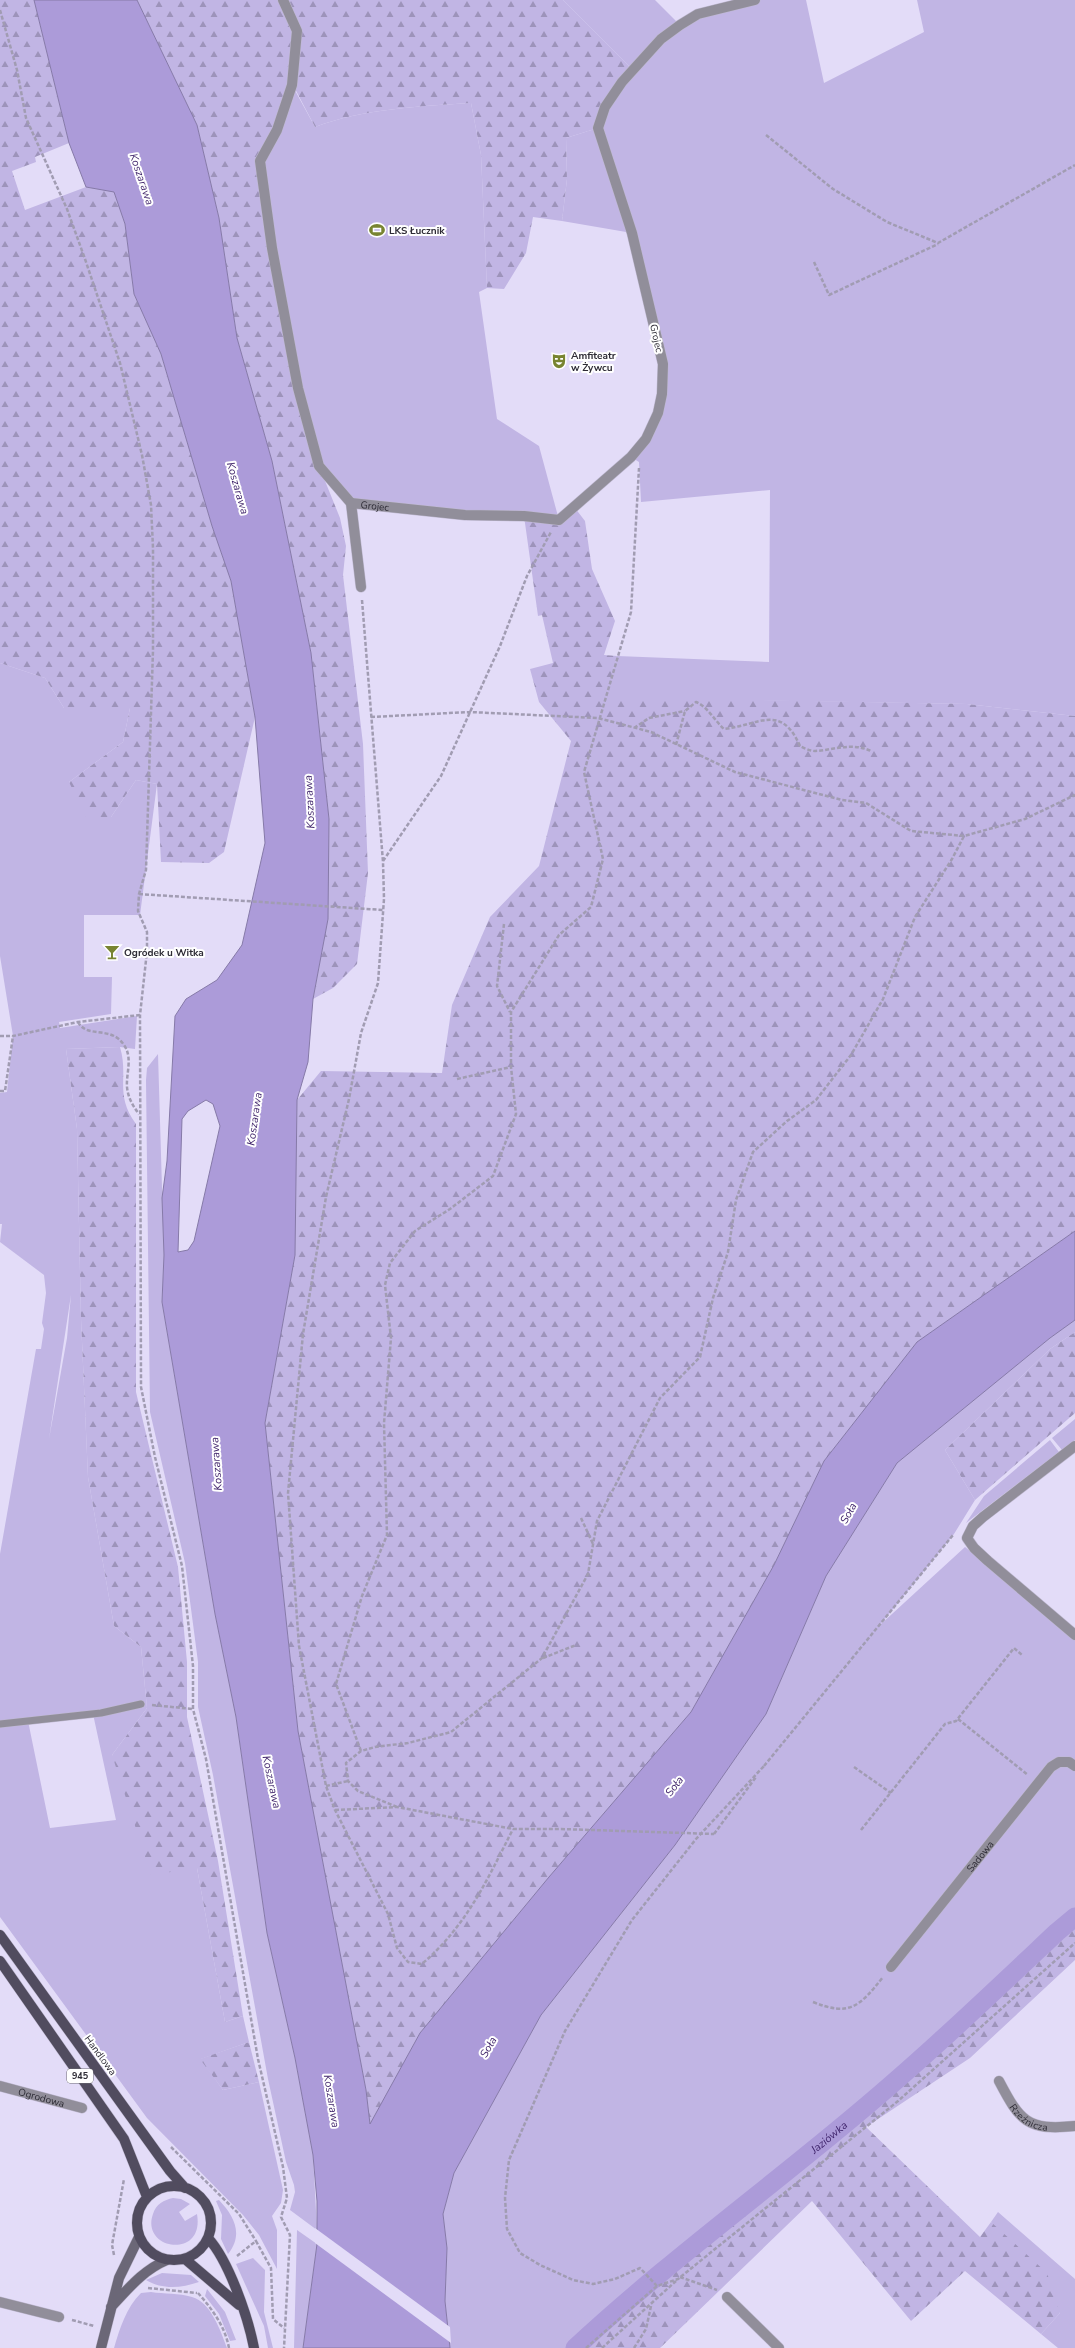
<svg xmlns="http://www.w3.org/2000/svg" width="1075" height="2348" viewBox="0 0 1075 2348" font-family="'Nunito Sans',sans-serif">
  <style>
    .green { fill: #c1b5e4; fill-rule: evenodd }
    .forest { fill: url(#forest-firs) }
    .water { fill: #ac9bd9; stroke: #867aa8; fill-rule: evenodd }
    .pier { fill: #e3dcf8 }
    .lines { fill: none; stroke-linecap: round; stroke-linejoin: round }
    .canal { stroke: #ac9bd9; stroke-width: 19 }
    .lane-casing { stroke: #bfb9d1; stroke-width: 8 }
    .street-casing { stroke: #bfb9d1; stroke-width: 11 }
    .secondary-casing { stroke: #bfb9d1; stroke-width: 11 }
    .primary-casing { stroke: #bfb9d1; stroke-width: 11 }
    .path { stroke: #a19cb2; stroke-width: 2.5; stroke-dasharray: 4 2; stroke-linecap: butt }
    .lane { stroke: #918e9a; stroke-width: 7 }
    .street { stroke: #918e9a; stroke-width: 10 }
    .secondary { stroke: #6b6777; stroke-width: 10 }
    .primary { stroke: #514c5f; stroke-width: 10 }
    .path-bridge { stroke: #a19cb2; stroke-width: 2.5; stroke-dasharray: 4 2; stroke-linecap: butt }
    .labels { text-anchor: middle; stroke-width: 4; stroke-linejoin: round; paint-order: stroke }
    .shield { fill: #fff; stroke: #6d6b72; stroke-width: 1 }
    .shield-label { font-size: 9px; font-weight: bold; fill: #2e2c36 }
    .poi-label { font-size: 10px; font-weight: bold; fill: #2e2c36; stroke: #fff; text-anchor: start }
    .street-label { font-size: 10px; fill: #2e2c36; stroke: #fff }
    .water-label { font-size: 11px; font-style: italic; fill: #3a1e66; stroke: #fff }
  </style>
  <defs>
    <pattern id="forest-firs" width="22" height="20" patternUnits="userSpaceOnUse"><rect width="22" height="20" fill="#c1b5e4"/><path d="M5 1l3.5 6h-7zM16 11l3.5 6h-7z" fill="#9d93ba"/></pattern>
  </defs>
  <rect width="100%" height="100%" fill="#e3dcf8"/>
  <path class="green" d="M563,0H655L680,25L755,0H806L824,83L924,32L917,0H1075V716L967,704L604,698L617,656L769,662L770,490L641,502L639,462L631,457L658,413L663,364L632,233L562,221L567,179L566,138L598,128L633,70Z
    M292,85L315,127C362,109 421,106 471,103L481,155L487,288L479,292L497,419L539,446L559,520L351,503L319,466L298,388L260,161Z
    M0,663L45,678L64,708H130L123,742L69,782L111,817L136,780L157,784L140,915H84V977H112L111,1014L59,1022L60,1028L137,1016L135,1049L120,1047L66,1049L77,1129L81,1319L88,1477L114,1626L141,1647L147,1708L112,1755L197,1868L225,2022L243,2016L249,2042L201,2059L223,2090L259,2082L283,2190L281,2203L272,2216L277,2230V2269L259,2235L243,2215L147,2118L0,1917V1554L36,1349H41L44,1329L42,1323L46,1293L44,1275L0,1242L2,1224H0V1093L7,1092L13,1036L0,956ZM71,1295L67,1338L49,1439ZM93,1714L116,1820L50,1828L28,1721Z
    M158,1054L164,1255L162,1302L215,1614L236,1717L267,1933L295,2058L313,2155L317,2230L290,2210L295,2192L294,2185L286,2162L268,2079L213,1775L198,1707V1662L185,1563L150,1412L146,1080L147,1068Z
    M1075,1320V1332L1050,1349L945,1450L975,1500L954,1534L880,1625L965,1547L1075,1635V1917L1057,1932C988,1997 919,2063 846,2123C755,2198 661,2268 575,2348H450L445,2301L447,2248L443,2214L454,2173L541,2015L675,1845L766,1714L826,1576L897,1463L1050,1338Z
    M1075,1419V1440L1062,1450L1052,1438Z
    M1050,1440L1059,1452L966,1523L984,1496Z
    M173,2198L181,2199L190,2204L179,2212L185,2221L197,2214C205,2260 140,2250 153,2214C156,2204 164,2200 173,2198Z
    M219,2200C234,2216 244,2234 228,2254L221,2239L222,2215L216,2201Z
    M998,2212L1075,2279V2348H1058L1041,2334L1060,2313L991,2222Z
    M297,2230L317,2244L303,2348H294Z
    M253,2258L265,2270L264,2312L273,2348H268L264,2326L236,2264Z
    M162,2273L191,2275L199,2282C181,2288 163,2290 146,2280Z
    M207,2289L225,2312L236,2340L230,2341L219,2314L205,2296Z
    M151,2292C164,2294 179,2293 192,2297C211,2302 221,2332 227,2348H114C120,2328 126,2308 141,2293Z"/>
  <path class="forest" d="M0,0H34L69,143L35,157L36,162L12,171L25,210L86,187L114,191L125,224L134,294L161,354L212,526L231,581L255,717L224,852L209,863L161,862L157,784L136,780L111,817L87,819L69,782L123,742L130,708H64L45,678L0,663Z
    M137,0H563L633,70L598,128L566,138L567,179L562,221L533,217L526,253L504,289L487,288L481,155L471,103C421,106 362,109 315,127L293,85L260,161L272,248L319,466L340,518L346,546L343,575L363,744L368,873L357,964L333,988L313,999L328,919L329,819L311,653L272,461L237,338L219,218L197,125Z
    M575,508L585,521L592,569L615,621L604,655L617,656L605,697L967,704L1075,716V1231L917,1342L824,1461L774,1565L691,1712L549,1877L420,2033L370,2125L366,2090L298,1731L265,1423L295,1255L297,1100L321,1071L442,1073L452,1005L490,917L539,866L571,741L539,702L530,669L553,663L542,615L538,616L524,516L559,520Z
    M120,1047C129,1077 114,1094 136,1124V1392L178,1567L187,1662V1717L218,1861L243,2016L225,2022L197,1868L151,1875L112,1755L147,1708L141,1647L114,1626L88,1477L81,1319L77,1129L66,1049Z
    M1075,1332V1413L975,1500L945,1450L1050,1349Z
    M1075,1917V1960L970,2058L866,2127L980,2237L991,2222L1047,2273L1060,2313L1041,2334L965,2271L911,2321L812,2201L660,2348H575C661,2268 755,2198 846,2123C919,2063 988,1997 1057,1932Z
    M249,2042L259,2082L223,2090L200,2059Z"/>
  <path class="water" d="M34,0H137L197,125L219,218L237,338L272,461L311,653L329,819L328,919L313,999L308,1062L297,1100L295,1255L265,1423L298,1731L366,2090L370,2124L420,2033L549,1877L691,1712L774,1565L824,1461L917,1342L1075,1231V1320L1050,1338L897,1463L826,1576L766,1714L675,1845L541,2015L454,2173L443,2214L447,2248L445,2301L450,2348H303L317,2244V2201L313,2155L295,2058L267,1933L236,1717L215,1614L162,1302L164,1255L162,1198L167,1161L175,1016L186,999L217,980L242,945L265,843L255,717L231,581L212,526L161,354L134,294L125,224L114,192L86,187L69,143ZM206,1100L213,1104L220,1126L194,1241L188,1250L178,1252L182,1119L188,1111Z"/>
  <path class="pier" d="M315,2228L450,2327L451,2343L315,2243Z"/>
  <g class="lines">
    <path class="canal" id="s1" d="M575,2348C661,2268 756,2198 846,2123C919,2063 988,1997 1057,1932L1075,1917"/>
    <defs>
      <path id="lane" d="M0,1724L101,1713L141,1704"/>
      <g id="street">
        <path d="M283,0L297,31L292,85L277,130L260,161L272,248L298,388L319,466L351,503L361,587"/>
        <path id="s2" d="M351,503L465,515L524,516L559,520L631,457L646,439L658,413L662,394L663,364L632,233L598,128L605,107L622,82L661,39L680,25L698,14L755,0"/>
        <path d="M1075,1446L983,1517L973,1526L967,1538L974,1548L988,1561L1075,1635"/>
        <path id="s3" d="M891,1967L1051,1767L1059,1762H1069L1075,1766"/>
        <path id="s4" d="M999,2081C1020,2121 1027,2131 1075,2126"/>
        <path id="s5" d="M0,2086L82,2108"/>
        <path d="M727,2297L779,2348"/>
        <path d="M0,2302L59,2317"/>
      </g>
      <path id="secondary" d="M111,2307C128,2289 143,2270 167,2260
        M101,2348L119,2278L139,2237"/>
      <path id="primary" d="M0,1935L170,2171L185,2188
        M0,1961L124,2139L147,2197
        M137 2223a37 37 0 1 1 74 0a37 37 0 1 1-74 0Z
        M208,2238C229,2261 248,2317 254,2348
        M185,2259L239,2305"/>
    </defs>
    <use href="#lane" class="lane-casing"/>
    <use href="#street" class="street-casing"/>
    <use href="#secondary" class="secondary-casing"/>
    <use href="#primary" class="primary-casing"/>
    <path class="path" d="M0,10L17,70L26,118L67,209L85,259L120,363L142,455L151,505L153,548V650L146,870L139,894L138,911L147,932V951L140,1015L141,1387L155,1457L182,1566L193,1666V1709L206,1759L258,2059L283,2167L287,2198L281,2217L290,2235L284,2348
      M766,135L833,189L887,222L938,243L1075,165
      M814,262L829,295L938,244
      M362,600L383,862L384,899L378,983L361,1033L349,1099L326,1197L303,1334L288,1493L299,1646L326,1786L335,1810L388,1914L397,1948L408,1962L422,1964C467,1925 486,1882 513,1829
      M371,717L470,712L598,718L651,732L735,772L842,800L866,803L911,831L964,836L1025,819L1075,795
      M634,728L649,718L685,711
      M676,745L685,711L696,702C708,707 714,720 724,729C759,725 781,703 800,746C804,748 810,751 815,751C834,750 852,742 871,751
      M383,861L441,776L500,646L527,576L551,532
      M139,894L383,910
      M504,924L497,986L510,1012
      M78,1022C87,1039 111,1025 124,1045C133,1058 126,1073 127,1087C128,1098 133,1106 139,1114
      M0,1036H13L78,1022L140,1015
      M457,1079L511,1067
      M0,1091H5L13,1036
      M581,1518L593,1544
      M543,1658L576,1645
      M152,1705L193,1709
      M958,1719L1028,1775
      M361,1751L336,1684L362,1596L387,1535L384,1423L391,1338L385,1285L390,1263L415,1231L450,1209L493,1176L516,1114L511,1067V1012L559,935L591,907L603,859L584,772L631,612L639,468
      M764,1766L953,1535
      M854,1767L891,1793
      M326,1786L348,1781
      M397,1807L358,1791L348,1781L346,1763L361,1751L375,1747L408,1743L451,1732L542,1658L588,1574L597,1521L660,1398L700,1357L713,1298L728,1252L736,1200L753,1152L787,1121L816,1100L851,1055L883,999L915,917L952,859L964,836
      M335,1810L397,1807L513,1829H561
      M861,1830L945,1724L956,1721L1014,1648L1022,1655
      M714,1834L756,1777
      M813,2002C850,2017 860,2006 883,1977
      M171,2147L239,2214L256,2241
      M114,2255L112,2245L124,2179
      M237,2256L256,2241L271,2268L273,2319L284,2328
      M680,2277L717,2290
      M657,2286L640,2268L615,2279L593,2284L573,2280L540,2265L520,2253L507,2229L505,2198L509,2160L565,2031L632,1920L696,1839L764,1766
      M148,2288L197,2293
      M198,2293C212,2309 225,2326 229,2348
      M72,2320L94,2326
      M586,2348L657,2286L678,2279L898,2101L1075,1943
      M602,2348L676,2281
      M634,2348L646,2329L651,2306"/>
    <use href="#lane" class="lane"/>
    <use href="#street" class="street"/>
    <use href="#secondary" class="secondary"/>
    <use href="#primary" class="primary"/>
    <path class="path-bridge" d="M561,1829L714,1834"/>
  </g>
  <defs>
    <symbol id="stadium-bare" viewBox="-9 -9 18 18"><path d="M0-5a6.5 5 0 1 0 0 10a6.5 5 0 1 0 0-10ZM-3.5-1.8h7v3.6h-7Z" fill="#788431" stroke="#fff" stroke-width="2.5" paint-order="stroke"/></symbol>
    <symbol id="theatre-bare" viewBox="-9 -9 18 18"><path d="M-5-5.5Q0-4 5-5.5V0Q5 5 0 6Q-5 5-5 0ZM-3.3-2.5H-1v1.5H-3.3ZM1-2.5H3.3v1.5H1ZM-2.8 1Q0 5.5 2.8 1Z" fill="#788431" stroke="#fff" stroke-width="2.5" paint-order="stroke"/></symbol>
    <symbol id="bar-bare" viewBox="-9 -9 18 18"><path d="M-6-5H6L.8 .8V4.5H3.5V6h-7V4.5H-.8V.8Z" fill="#788431" stroke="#fff" stroke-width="2.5" paint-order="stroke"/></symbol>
  </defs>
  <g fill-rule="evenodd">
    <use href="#stadium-bare" x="366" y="219" width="22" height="22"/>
    <use href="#theatre-bare" x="548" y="350" width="22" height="22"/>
    <use href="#bar-bare" x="101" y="941" width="22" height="22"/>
  </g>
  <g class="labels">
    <rect class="shield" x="67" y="2069" width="26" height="14" rx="3"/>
    <g class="shield-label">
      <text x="80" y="2079">945</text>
    </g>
    <g class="poi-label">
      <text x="389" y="234">LKS Łucznik</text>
      <text x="571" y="359">Amfiteatr<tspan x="571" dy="12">w Żywcu</tspan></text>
      <text x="124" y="956">Ogródek u Witka</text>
    </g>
    <g class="street-label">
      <text transform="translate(657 338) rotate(77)" y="4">Grojec</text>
      <text dy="4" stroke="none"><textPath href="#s2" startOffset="24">Grojec</textPath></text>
      <text dy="4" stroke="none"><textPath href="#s3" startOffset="142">Sadowa</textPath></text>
      <text transform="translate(101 2055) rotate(54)" y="4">Handlowa</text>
      <text dy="4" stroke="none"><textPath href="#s5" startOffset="43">Ogrodowa</textPath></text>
      <text dy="4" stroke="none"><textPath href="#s4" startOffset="49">Rzeźnicza</textPath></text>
    </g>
    <g class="water-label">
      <text transform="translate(142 179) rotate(71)" y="4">Koszarawa</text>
      <text transform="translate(238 488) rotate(74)" y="4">Koszarawa</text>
      <text transform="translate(309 802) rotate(-93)" y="4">Koszarawa</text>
      <text transform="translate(254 1119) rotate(-82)" y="4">Koszarawa</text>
      <text transform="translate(216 1464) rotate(-94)" y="4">Koszarawa</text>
      <text transform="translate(848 1513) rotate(-61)" y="4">Soła</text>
      <text transform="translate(272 1782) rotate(78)" y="4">Koszarawa</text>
      <text transform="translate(674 1786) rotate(-52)" y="4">Soła</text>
      <text transform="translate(488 2047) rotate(-60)" y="4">Soła</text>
      <text transform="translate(332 2101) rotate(81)" y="4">Koszarawa</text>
      <text dy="4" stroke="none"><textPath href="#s1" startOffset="330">Jaziówka</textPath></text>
    </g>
  </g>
</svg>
